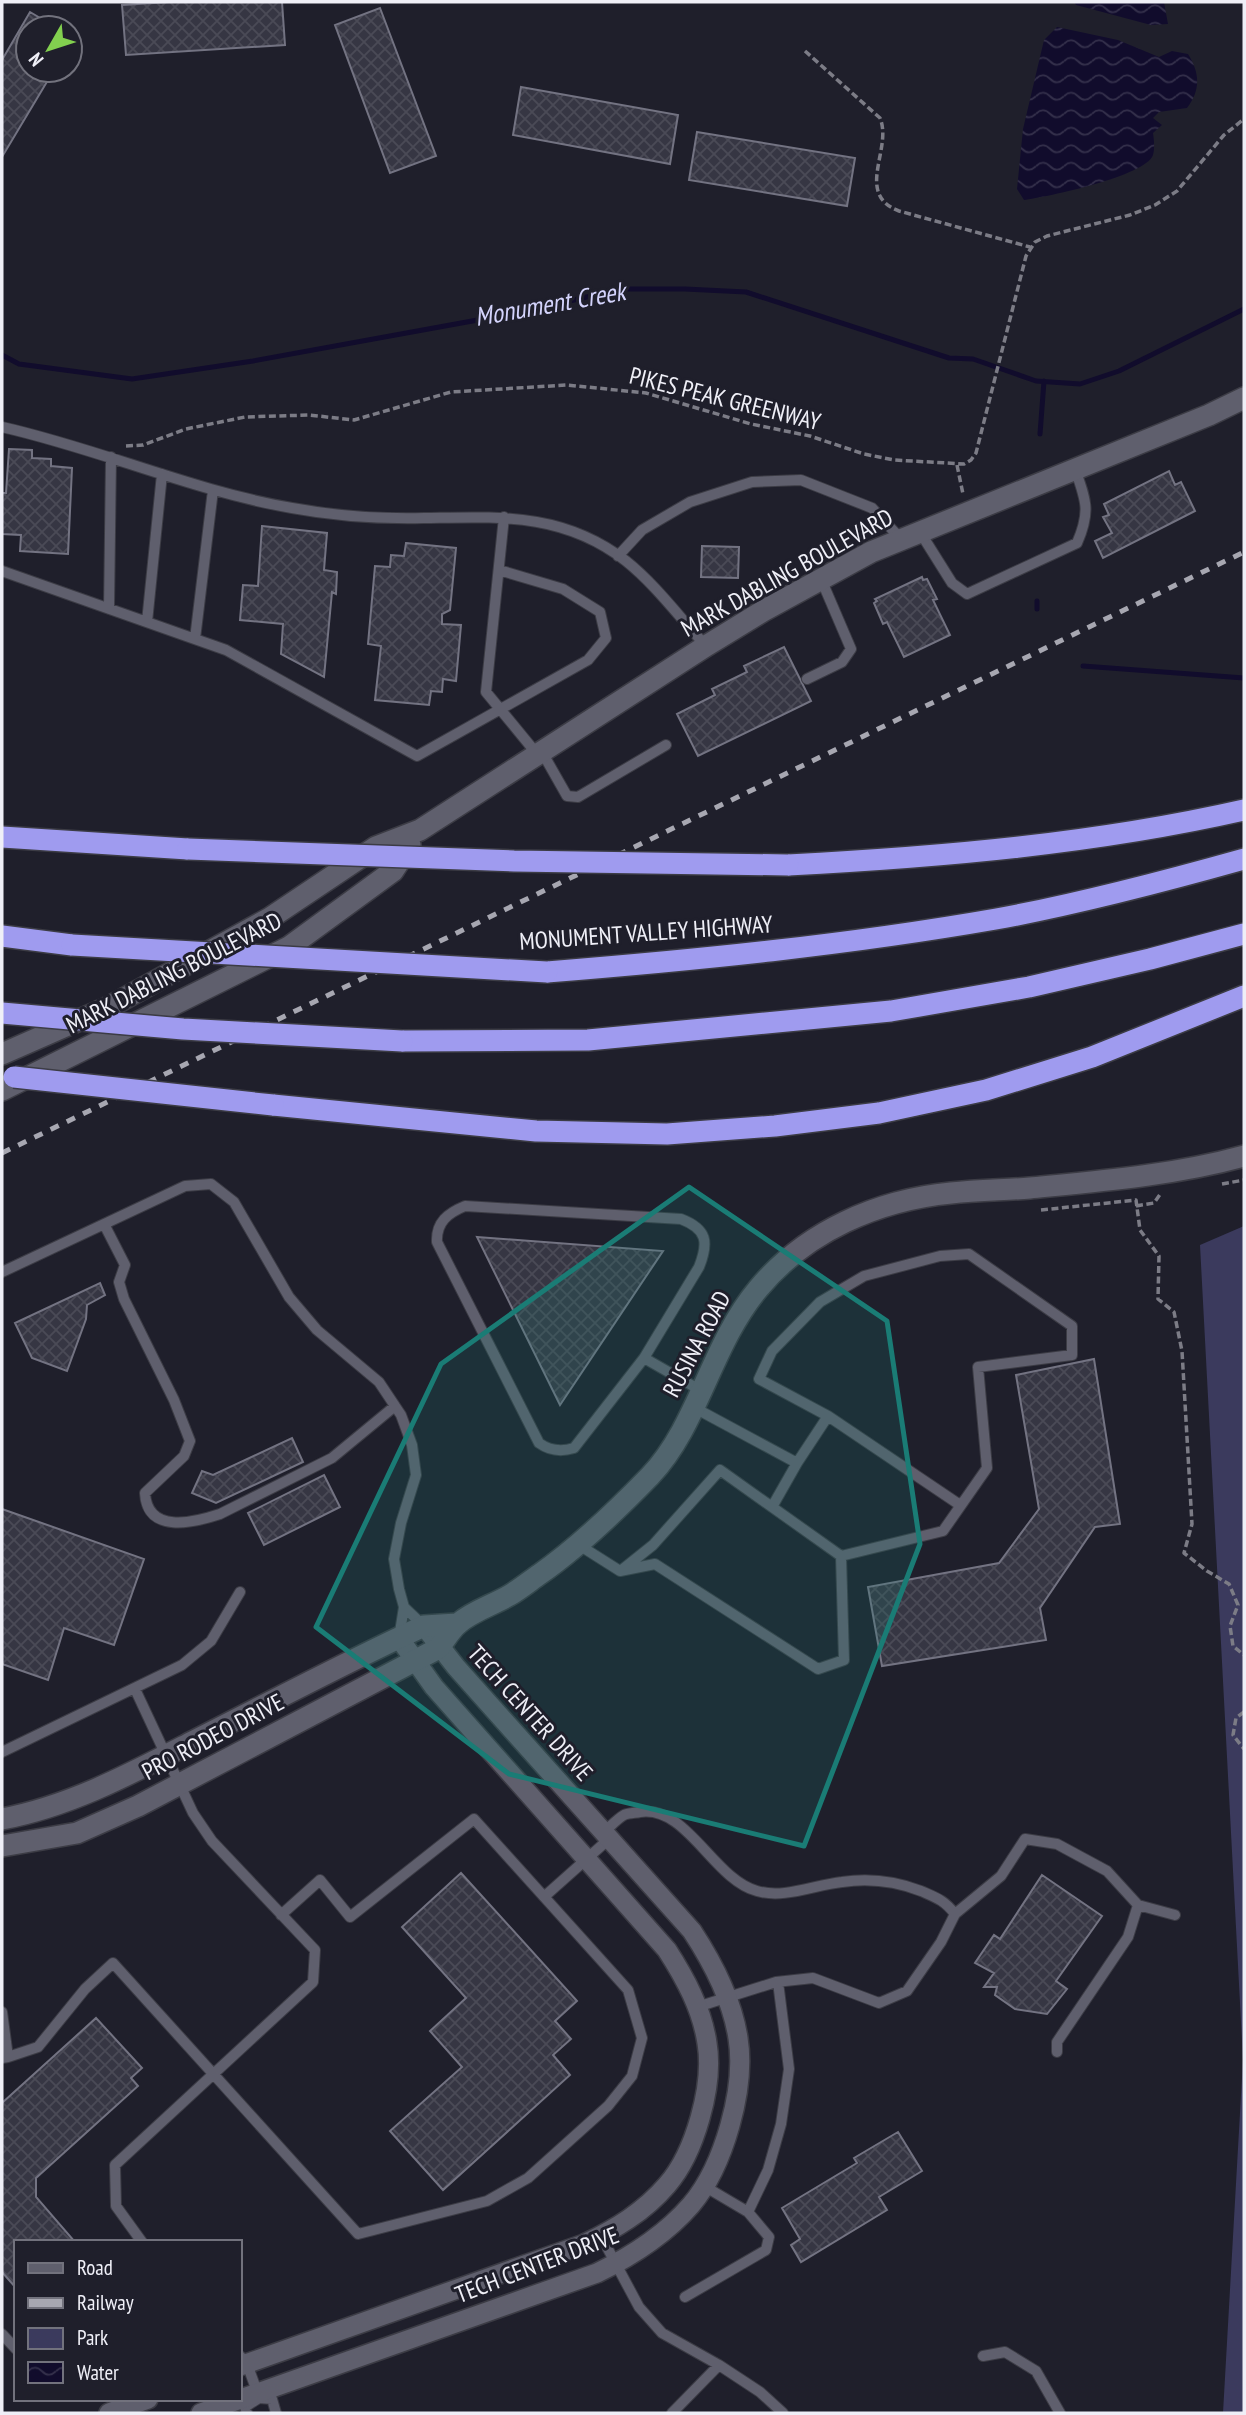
<svg xmlns="http://www.w3.org/2000/svg" width="1246" height="2415" viewBox="0 0 1246 2415" font-family="'PT Sans Narrow',sans-serif">
  <style>
    .green { fill: #3b3a5d }
    .water { fill: url(#water-waves) }
    .lines { fill: none; stroke-linecap: round; stroke-linejoin: round }
    .stream { stroke: #110c2c; stroke-width: 5 }
    .building { fill: url(#building-cross-hatch); stroke: #737382; stroke-width: 2 }
    .service-casing { stroke: #3c3c45; stroke-width: 12 }
    .minor-casing { stroke: #3c3c45; stroke-width: 22 }
    .tertiary-casing { stroke: #3c3c45; stroke-width: 24 }
    .motorway-casing { stroke: #3c3c45; stroke-width: 24 }
    .path { stroke: #7c7c86; stroke-width: 3.5; stroke-dasharray: 7 3.5; stroke-linecap: butt }
    .service { stroke: #5f5f6d; stroke-width: 10 }
    .minor { stroke: #5f5f6d; stroke-width: 19 }
    .tertiary { stroke: #5f5f6d; stroke-width: 21 }
    .motorway { stroke: #9f9bef; stroke-width: 21 }
    .rail { stroke: #a7a7b1; stroke-width: 5; stroke-dasharray: 9 9; stroke-linecap: butt }
    .motorway-bridge-casing { stroke: #3c3c45; stroke-width: 24; stroke-linecap: butt }
    .motorway-bridge { stroke: #9f9bef; stroke-width: 21 }
    .marked { fill: #1a7c75; fill-opacity: 0.2; stroke: #1a7c75; stroke-width: 5; stroke-linejoin: round }
    .labels { text-anchor: middle; stroke-width: 6; stroke-linejoin: round; paint-order: stroke }
    .street-label { font-size: 24px; fill: #efeff7; stroke: #1f1f2b }
    .water-label { font-size: 26px; font-style: italic; fill: #d4d4fc; stroke: #1f1f2b }
  </style>
  <defs>
    <pattern id="water-waves" width="16" height="10" patternUnits="userSpaceOnUse" patternTransform="scale(1.75)"><rect width="16" height="10" fill="#110c2c"/><path d="M0 5q4-4 8 0t8 0" fill="none" stroke="#34304b"/></pattern>
    <pattern id="building-cross-hatch" width="8" height="8" patternUnits="userSpaceOnUse" patternTransform="scale(1.75)"><rect width="8" height="8" fill="#363643"/><path d="M0 0l8 8M0 8l8-8" fill="none" stroke="#4a4a56"/></pattern>
  </defs>
  <rect width="100%" height="100%" fill="#1f1f2b"/>
  <path class="green" d="M1244,1226V2413H1223L1243,2060L1200,1245Z"/>
  <path class="water" d="M1074,2H1164L1168,24L1151,25L1076,5Z
    M1057,27L1118,40L1159,57L1172,51L1188,54C1200,73 1201,90 1187,108L1159,112L1153,118L1162,125L1153,133C1154,139 1155,149 1153,155C1146,176 1047,197 1024,200L1017,189L1023,129L1044,40Z"/>
  <g class="lines">
    <path class="stream" d="M2,355L19,364L132,379L253,361L527,311L621,289H685L746,292L949,358L973,359L1036,381L1080,384L1119,371L1244,309
      M1040,434L1044,381
      M1037,601V609
      M1083,666L1244,678"/>
  </g>
  <path class="building" d="M170,2H282L285,45L126,55L122,5Z
    M380,8L436,156L390,173L335,25Z
    M30,12L57,28H28V70H54L2,157V60Z
    M521,87L678,115L670,164L513,135Z
    M697,132L855,158L847,206L689,180Z
    M9,449L32,450V458L51,459V466L72,468L68,554L20,551L21,535L2,534V493H6Z
    M1169,471L1175,485L1181,482L1195,511L1103,558L1095,541L1112,533L1103,517L1109,515L1104,504Z
    M262,526L327,533L324,570L337,572L336,594L332,592L324,677L281,654L283,624L240,620L243,585L258,586Z
    M406,543L456,548L450,610L442,614V624L461,625L456,681L443,679L442,692L431,691L429,705L375,700L381,646L368,644L375,566L390,567L391,555L404,556Z
    M702,546L739,547L738,578L701,577Z
    M922,577L923,580L927,579L937,599L933,600L950,635L904,657L887,622L883,624L874,603L877,601L875,599Z
    M784,647L811,701L698,756L677,714L715,695L712,689L747,672L744,666Z
    M477,1237L663,1251L560,1405Z
    M100,1283L105,1295L87,1305L86,1319L67,1371L32,1358L15,1323Z
    M1094,1359L1120,1524L1095,1527L1040,1608L1046,1640L882,1666L868,1587L999,1563L1039,1509L1016,1375Z
    M292,1438L303,1462L216,1503L192,1493L202,1471L213,1475Z
    M324,1475L340,1507L264,1545L248,1513Z
    M2,1509L144,1559L114,1645L64,1628L48,1680L2,1664Z
    M461,1873L577,2001L555,2021L571,2039L553,2055L570,2075L443,2190L390,2131L462,2067L430,2031L466,1998L402,1927Z
    M1042,1875L1102,1916L1056,1981L1067,1989L1047,2014L1015,2009L995,1995L997,1987H984L994,1973L975,1963L994,1935L1000,1939Z
    M96,2018L142,2068L131,2078L138,2086L36,2178V2197L75,2242H16V2288L2,2272V2103Z
    M898,2132L922,2171L879,2197L887,2210L801,2262L791,2245L800,2239L782,2208L857,2163L854,2158Z"/>
  <g class="lines">
    <defs>
      <path id="service" d="M2,427C100,449 193,491 292,508C335,516 380,519 424,518C498,517 563,512 626,561C656,585 680,618 706,646
        M504,517L486,692L537,754
        M920,532L952,583L967,594L1077,543C1091,511 1086,500 1075,469
        M618,556L642,530L690,502L752,482L801,480L872,508L901,539
        M2,571L226,650L417,756L588,660L606,638L600,612L563,589L499,570
        M109,609L111,457
        M147,622L162,474
        M195,639L213,490
        M807,679L842,662L851,649L821,579
        M542,752L567,796L578,797L666,745
        M104,1224L125,1265L119,1282L124,1299L174,1400L190,1441L184,1456L145,1493C147,1534 193,1523 220,1514L332,1458L395,1406
        M2,1272L185,1186L211,1184L234,1202L289,1297L317,1330L379,1382L401,1415L412,1445L416,1475L401,1523L394,1559L399,1589L404,1607
        M644,1358L699,1267C709,1242 707,1229 681,1219L465,1206C448,1213 436,1222 437,1242L539,1443C550,1451 561,1452 574,1448L644,1358L700,1390
        M828,1416L960,1505
        M772,1507L797,1463
        M579,1545L620,1571L655,1564L818,1669L844,1660L841,1556L943,1531L987,1468L978,1367L1072,1355V1326L969,1254L940,1256L864,1276L820,1302L772,1351L759,1379L828,1416L797,1463L693,1407
        M623,1569L653,1545L720,1470L841,1556
        M399,1638L404,1607L424,1626
        M135,1689L193,1813L212,1841L315,1950L313,1982L115,2165L116,2206L142,2242
        M2,1752L182,1665L211,1641L240,1592
        M604,1832C610,1827 617,1819 624,1815C629,1813 635,1813 640,1812C687,1805 713,1879 757,1891C784,1899 814,1885 842,1882C869,1878 895,1881 921,1891C937,1898 944,1900 955,1914
        M545,1896L609,1839
        M697,2007L776,1982L813,1978L879,2003L907,1991L941,1942L955,1914L1001,1876L1025,1839L1057,1844L1107,1871L1138,1905L1175,1915
        M2,2012L8,2057L2,2058
        M1057,2052V2042L1128,1937L1138,1905
        M8,2057L38,2047L85,1989L113,1963L358,2234L487,2201L528,2178L608,2106L632,2076L642,2038L628,1990L474,1819L350,1917L320,1880L281,1915
        M704,2186L748,2212L768,2170L781,2124L789,2069L778,1982
        M601,2236L639,2307L662,2333L719,2365L760,2392L783,2413
        M685,2297L766,2250L769,2237L748,2212
        M2,2334L16,2349
        M240,2356L247,2364L258,2394
        M983,2356L1005,2352L1036,2371L1060,2413
        M247,2413L245,2407L259,2398L272,2399L276,2413
        M672,2413L719,2365"/>
      <path id="minor" d="M240,2366L584,2244C615,2229 644,2212 667,2185C695,2153 714,2085 707,2043C702,2009 685,1978 667,1950L434,1687L399,1638
        M109,2413L148,2399
        M201,2413L597,2273C632,2256 665,2235 691,2205C724,2166 746,2088 738,2038C732,1999 713,1963 692,1931L456,1667L424,1626"/>
      <path id="tertiary" d="M2,1054L109,1007L270,918L376,847L420,830L706,646L763,611L871,552L1209,415L1244,398
        M2,1090L289,947L393,871L410,845
        M2,1819C71,1806 132,1773 194,1741C271,1702 346,1662 424,1626L457,1624
        M2,1846L77,1833L138,1806L439,1648C445,1640 451,1629 459,1623C473,1611 493,1605 510,1595C520,1589 530,1581 540,1574C580,1546 616,1511 650,1476C698,1426 711,1345 758,1289C806,1231 878,1200 951,1193C978,1190 1004,1190 1030,1188C1102,1181 1175,1175 1244,1156"/>
      <path id="motorway" d="M2,837L188,849
        M788,865C941,857 1094,844 1244,810
        M2,936L72,945
        M547,972C697,960 847,945 996,919C1079,904 1162,882 1244,859
        M402,1041L588,1040L891,1011L1029,987L1150,959L1244,934
        M273,1105L536,1131L667,1134L775,1126L879,1113L986,1090L1092,1057L1244,996"/>
    </defs>
    <use href="#service" class="service-casing"/>
    <use href="#minor" class="minor-casing"/>
    <use href="#tertiary" class="tertiary-casing"/>
    <use href="#motorway" class="motorway-casing"/>
    <path class="path" d="M805,51L880,118C893,149 854,194 899,211L1030,247
      M126,446L143,445L186,429L245,417L309,415L354,420L451,392L567,385L646,393L751,424L810,436L864,454L894,460L964,464L971,460L976,453L1026,256L1035,242L1047,236L1130,215L1155,205L1177,191L1224,135L1244,119
      M957,465L963,494
      M1222,1184L1244,1180
      M1136,1206L1154,1203L1161,1193
      M1041,1210L1136,1200L1140,1230L1159,1256L1158,1299L1174,1312L1182,1351L1192,1524L1184,1553L1207,1571L1229,1584L1238,1605L1230,1626L1233,1646L1244,1655
      M1244,1712L1236,1718L1233,1735L1244,1749"/>
    <use href="#service" class="service"/>
    <use href="#minor" class="minor"/>
    <use href="#tertiary" class="tertiary"/>
    <use href="#motorway" class="motorway"/>
    <path class="rail" d="M2,1153L1244,552"/>
    <defs>
      <path id="motorway-bridge" d="M188,849L514,861L788,865
        M72,945L547,972
        M2,1013L183,1029L402,1041
        M14,1077L273,1105"/>
    </defs>
    <use href="#motorway-bridge" class="motorway-bridge-casing"/>
    <use href="#motorway-bridge" class="motorway-bridge"/>
  </g>
  <path class="marked" d="M689,1187L887,1321L920,1544L804,1846L509,1774L316,1627L441,1364Z"/>
  <g class="labels">
    <g class="street-label">
      <text transform="translate(725 399) rotate(14)" y="8">PIKES PEAK GREENWAY</text>
      <text transform="translate(787 573) rotate(-29)" y="8">MARK DABLING BOULEVARD</text>
      <text transform="translate(646 933) rotate(-4)" y="8">MONUMENT VALLEY HIGHWAY</text>
      <text transform="translate(174 973) rotate(-27)" y="8">MARK DABLING BOULEVARD</text>
      <text transform="translate(697 1344) rotate(-62)" y="8">RUSINA ROAD</text>
      <text transform="translate(530 1713) rotate(48)" y="8">TECH CENTER DRIVE</text>
      <text transform="translate(213 1737) rotate(-28)" y="8">PRO RODEO DRIVE</text>
      <text transform="translate(537 2265) rotate(-21)" y="8">TECH CENTER DRIVE</text>
    </g>
    <g class="water-label">
      <text transform="translate(550 304) rotate(-10)" y="9">Monument Creek</text>
    </g>
  </g>
  <rect width="1246" height="2415" fill="none" stroke="#efeff7" stroke-width="7"/>
  <rect x="14" y="2240" width="228" height="161" fill="#1f1f2b" stroke="#72727d" stroke-width="2"/>
  <rect x="28" y="2263" width="35" height="10" fill="#5f5f6d" stroke="#72727d" stroke-width="2"/>
  <text x="77" y="2275" font-size="21" fill="#efeff7">Road</text>
  <rect x="28" y="2298" width="35" height="10" fill="#a7a7b1" stroke="#72727d" stroke-width="2"/>
  <text x="77" y="2310" font-size="21" fill="#efeff7">Railway</text>
  <rect x="28" y="2328" width="35" height="21" fill="#3b3a5d" stroke="#72727d" stroke-width="2"/>
  <text x="77" y="2345" font-size="21" fill="#efeff7">Park</text>
  <rect x="28" y="2362" width="35" height="21" fill="url(#water-waves)" stroke="#72727d" stroke-width="2"/>
  <text x="77" y="2380" font-size="21" fill="#efeff7">Water</text>
  <g transform="translate(49 49) rotate(231)"><circle r="33" fill="#1f1f2b" stroke="#72727d" stroke-width="2"/>
  <path d="M0-5L12 26L0 18L-12 26Z" fill="#82d04f"/>
  <text y="-10" font-size="19" font-weight="bold" text-anchor="middle" fill="#efeff7">N</text>
  </g>
</svg>
